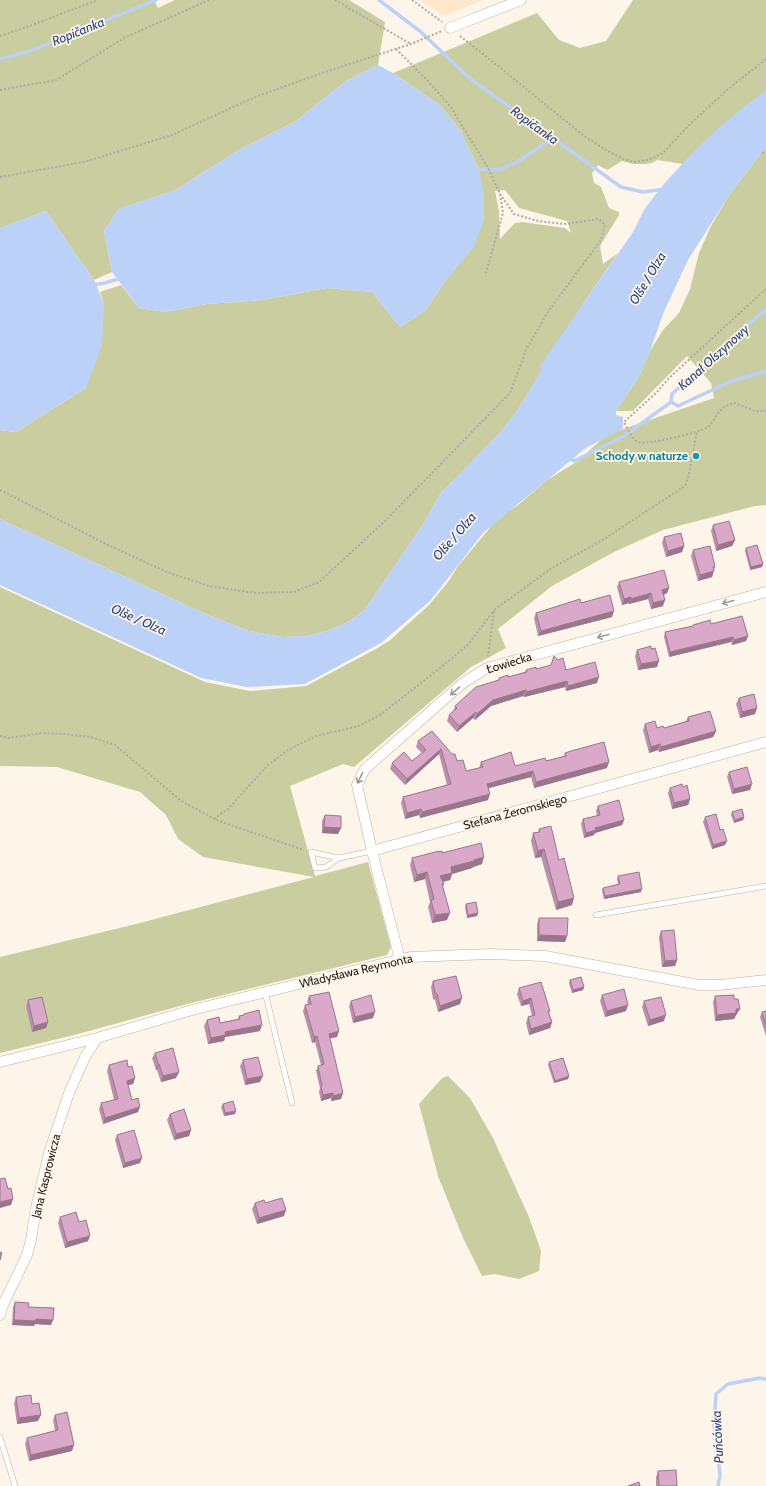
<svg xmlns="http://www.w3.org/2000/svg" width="766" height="1486" viewBox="0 0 766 1486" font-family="Cabin,sans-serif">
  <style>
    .built { fill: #fde8cc }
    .green { fill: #c9cda0; fill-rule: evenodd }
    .water { fill: #bcd1f7 }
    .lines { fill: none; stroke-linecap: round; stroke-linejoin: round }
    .stream { stroke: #bcd1f7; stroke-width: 3.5 }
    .lane-casing { stroke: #c3ae92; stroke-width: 6 }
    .street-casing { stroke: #c3ae92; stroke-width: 11 }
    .path { stroke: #b2a99e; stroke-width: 2; stroke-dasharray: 2 2; stroke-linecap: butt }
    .lane { stroke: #fff; stroke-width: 5 }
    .street { stroke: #fff; stroke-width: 10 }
    .wall { fill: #bb90ac }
    .shaded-wall { fill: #99768c }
    .building { fill: #daa8c8; stroke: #99768c }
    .oneway { stroke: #9d9994 }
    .culture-dot { fill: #0f9aa8; stroke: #fef5ea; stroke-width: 1.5 }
    .labels { text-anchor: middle; stroke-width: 3.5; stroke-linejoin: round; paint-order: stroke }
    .culture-label { font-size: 12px; font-weight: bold; fill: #0d838f; stroke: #fef5ea; text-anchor: end }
    .street-label { font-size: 12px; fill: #251d12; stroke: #fef5ea }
    .water-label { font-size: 13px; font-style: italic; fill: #28467e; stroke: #fef5ea }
  </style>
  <rect width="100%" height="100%" fill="#fef5ea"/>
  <path class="built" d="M420,0H484L444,16Z"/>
  <path class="green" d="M0,0H154L158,8L175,0H349L385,22L378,65L346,81L296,121L239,150L176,190L119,209L104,231L112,272L94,280L46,211L0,228Z
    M633,0H766V91C736,112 709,137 683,164L657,160L652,163L645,164H634L622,161L607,170L598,165L592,173L594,183L601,187L609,208L619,212V215L600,246L603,264L618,253L583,304L517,411L499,434L441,493L422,526L364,611L346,623L327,631L307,636L282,637L249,631L210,616L0,519V430L16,432L86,388L104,304L100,292L121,285L139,308L165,312L207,304L262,300L327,288L372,292L400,327L425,311L444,283L479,170L461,131L440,105L393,73L537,13L559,40L580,48L606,41ZM505,190L519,208L567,221L571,233L565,228L522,222L515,223L500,239L499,211L495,191Z
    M766,149V505L755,506L663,530L614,552L552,586L498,629L506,648L471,667L354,767L343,764L290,786L315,876L368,862L391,947L387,955L187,1004L78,1034L0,1053V957L136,924L314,877L203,857L178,839L166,815L140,792L57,767L0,766V587L205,682L250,691L306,686L374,650L389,641L428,606L448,582L458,566L499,517L517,506L547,480L578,461L604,437L626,428L714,398L711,383L687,356L633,411H616L640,375L650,351L663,330L679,313L690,289L699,253L711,226L730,194L762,152Z
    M448,1076L470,1098L493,1138L529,1217L541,1251L539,1271L519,1279L495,1274L482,1276L463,1238L438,1176L419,1104L442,1078Z"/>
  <path class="water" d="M378,65L393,73L440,105L461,131L479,170L484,193V220L474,247L444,283L425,311L400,327L372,292L327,288L262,300L207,304L165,312L139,308L112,272L104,231L119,209L176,190L239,150L296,121L346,81Z
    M766,91V149L762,152L730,194L688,260L663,314L650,351L640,375L616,411V415L623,417V429L587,447L483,533L431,600L381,643L305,684L247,687L201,678L0,585V519L210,616L249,631L282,637L307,636L327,631L346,623L364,611L422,526L441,493L471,462L499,434L517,411L541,372L540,366L633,232C637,225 640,217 644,210C675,167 722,121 766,91Z
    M46,211L94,280L104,304L102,345L86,388L16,432L0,430V228Z"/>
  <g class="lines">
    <path class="stream" d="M379,0L421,32L468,77L621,187L643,192L665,189
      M0,59L30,51L156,0
      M475,169L499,170L517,162L553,138
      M92,285L105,283L121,278
      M671,402L678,406L729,382L766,371
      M569,458L574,461L624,436L671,402L672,394L746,326L766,310
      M718,1486L720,1475L714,1425L716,1394L728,1384L760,1378L766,1379"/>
    <defs>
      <path id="lane" d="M339,858L326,867L315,868L311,852L339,858L372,851
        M596,915L766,886
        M265,992L292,1103
        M0,1437L15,1486"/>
      <path id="street" d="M450,28L521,0
        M372,851L766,742
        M400,960L372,851L357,785L365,769L463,683L487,668L766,592
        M0,1062L97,1038L192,1010L410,957L490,954L545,956L699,985H719L766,980
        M0,1315L2,1307L27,1255L31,1240L36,1208L49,1153L69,1093L85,1057L97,1038"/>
    </defs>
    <use href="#lane" class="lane-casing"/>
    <use href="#street" class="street-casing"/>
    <path class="path" d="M335,0L411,44
      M412,0L442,22
      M0,36L21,29L98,0
      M460,36L482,53L584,136L606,150L623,159L634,162L648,160L663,153L688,126L728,89L766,59
      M396,49L428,81L450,106L487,166L500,194L503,213L486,273
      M0,90L56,80L124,38L209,0
      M762,152L766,154
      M0,177L84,162L172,135L255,97L322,73L411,44L442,31
      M766,289L669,378L656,393L624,422C627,428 632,439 638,442C645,446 701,432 708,427C713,422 716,415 721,410C724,406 730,404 735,403L755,411H766
      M0,490L108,545L167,572L209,586L255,593L294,592L319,582L383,523L510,393L526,350L547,313L601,240L605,225L599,219L564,224L538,221L514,214L500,194
      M488,657L494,610L552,568L601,541L685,486L688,478L697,432
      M0,736L9,738L42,733L64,734L91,737L115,745L180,800L198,810L214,819L236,827L304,850
      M214,819L228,809L268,765L288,750L316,736L359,726L380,715L440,668L468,645L494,610"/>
    <use href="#lane" class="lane"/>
    <use href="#street" class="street"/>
  </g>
  <path class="wall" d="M713,525L735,540L732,546L716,551L711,531Z
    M664,537L684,546L682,552L666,557L662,543Z
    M746,548L763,564L762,567L750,570L745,551Z
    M693,550L715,566L712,577L698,581L691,556Z
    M619,582L669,588L667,593L664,595L663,606L651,609L648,599L629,604V603L622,605L617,587Z
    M581,603L612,617L538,636L534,618L536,613Z
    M711,624L748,636L746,641L732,645L731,642L669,657L664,637L665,632L693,626V625Z
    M651,649L657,667L638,670L635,656L637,650Z
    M536,669L566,670L597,683L566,691L565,687L524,697L523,696L491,706L475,720L473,718L457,732L447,721L449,715L453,712L455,706L498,680L499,678L508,677L525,672L526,670Z
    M739,698L757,708L755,714L740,718L736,704Z
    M688,717L716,731L713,737L659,752L658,750L649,753L643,730L645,724L657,728H664L686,721Z
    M432,731L466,771L479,768L481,762L515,766L546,761L564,756L565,753L607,768L534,788L531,777L489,788L488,800L420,818L419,815L405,819L401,803L403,797L447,785L439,754L405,785L390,769L392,763L412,761L422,753L416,747L418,741Z
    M729,772L750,790L732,794L727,777Z
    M670,788L690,799L688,805L672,809L668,793Z
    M598,806L624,820L622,825L595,833L594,835L584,838L581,824L583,819L597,816L596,811Z
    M732,812L744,817L743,820L734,823L731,815Z
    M325,815L341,828L338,834L322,833V821Z
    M705,817L720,830L725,845L712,849L703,822Z
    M539,829L559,860L572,905L556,910L541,857L535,858L531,841L533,833L538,832Z
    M439,852L482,864L473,867L472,868L452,874L450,880L443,882L444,884L443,887L447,920L432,923L428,907L430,902L425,879L414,882L410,865L412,858Z
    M618,876L641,892L604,899L602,891L603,888L618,884L617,879Z
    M466,904L478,913L477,916L467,918L465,907Z
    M539,918L567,936L565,942L537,941V924Z
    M661,931L677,960L675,966L662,967L659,937Z
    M570,980L584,987L583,990L572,993L569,983Z
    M433,981L460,1004L438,1012L435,1000L433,999L431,987Z
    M519,988L550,1011L549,1013L552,1022L550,1028L529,1035L526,1023L528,1017L532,1016L529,1004L521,1006L517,994Z
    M602,995L626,1011L605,1017L600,1001Z
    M309,996L337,1037L330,1038L341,1099L331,1101V1098L321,1101L319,1092L320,1088L316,1071L318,1066L321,1065L315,1042L312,1043L303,1011L305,1005L308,1004L307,1002Z
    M715,996L737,1014L736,1015L734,1019L715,1021L713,1002Z
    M28,1000L48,1022L46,1028L32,1032L26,1006Z
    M351,1001L373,1018L353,1023L349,1006Z
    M644,1001L664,1021L648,1026L642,1007Z
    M766,1011V1036L760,1017L762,1012Z
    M244,1014L260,1031L225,1037L224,1041L208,1044L204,1026L207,1020L220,1023L238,1019L239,1016L243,1015Z
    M155,1053L176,1078L161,1082L157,1070H156L152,1058Z
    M243,1060L260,1082L245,1085L240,1066Z
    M549,1062L569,1076L568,1079L554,1083L548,1065Z
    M109,1065L128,1067L135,1078L133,1084L128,1085L132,1100L138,1112L103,1124L99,1109L101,1103L114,1100L107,1071Z
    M223,1104L235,1114L224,1116L221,1107Z
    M170,1114L191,1130L189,1136L174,1140L167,1120Z
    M117,1135L140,1163L123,1168L115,1140Z
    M255,1203H265L284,1216L257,1224L252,1209Z
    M60,1217L88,1241L65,1248L58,1223Z
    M15,1302L28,1307L51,1325L35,1324L34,1326L12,1325L13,1307Z
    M16,1397L32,1404L38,1421L17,1424L14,1403Z
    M55,1415L72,1451L29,1461L25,1444L27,1438L55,1431L53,1420Z
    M658,1471L677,1486H656V1477Z"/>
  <path class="shaded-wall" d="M735,540L732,546L716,551L718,545Z
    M684,546L682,552L666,557L668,551Z
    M763,564L762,567L750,570L751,567Z
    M715,566L712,577L698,581L700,575L713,567Z
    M669,588L667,593L660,596L662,590Z
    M651,593L648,599L629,604L631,599Z
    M631,597L629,603L622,605L624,599Z
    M665,600L663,606L651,609L653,603Z
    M614,611L612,617L538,636L541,631Z
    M748,636L746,641L732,645L734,640Z
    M733,637L731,642L669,657L670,652Z
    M659,661L657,667L638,670L641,664Z
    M599,677L597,683L566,691L568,686Z
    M567,681L565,687L524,697L526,692Z
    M526,690L523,696L491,706L475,720L477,714L493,700Z
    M757,708L755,714L740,718L742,712Z
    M476,712L473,718L457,732L459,726Z
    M716,731L713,737L659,752L661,747Z
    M660,744L658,750L649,753L651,747Z
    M441,749L439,754L405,785L407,779Z
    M609,762L607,768L534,788L536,782Z
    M533,771L531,777L485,789L487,784Z
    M752,784L750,790L732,794L734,789Z
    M490,794L488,800L420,818L422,812Z
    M690,799L688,805L672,809L674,803Z
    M421,809L419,815L405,819L407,813Z
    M744,817L743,820L734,823L735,820Z
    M624,820L622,825L595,833L594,835L584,838L586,833L595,828Z
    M324,827L341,828L338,834L322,833Z
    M727,841L725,845L712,849L713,845Z
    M544,849L541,857L535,858L538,851Z
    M484,857L482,864L473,867L472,868L452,874L450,880L438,883L440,876L451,867Z
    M427,872L425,879L414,882L417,875Z
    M642,889L641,892L604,899L605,896Z
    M574,898L572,905L556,910L558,902Z
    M450,913L447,920L432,923L435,915Z
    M478,913L477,916L467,918L468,915Z
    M539,935L567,936L565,942L537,941Z
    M677,960L675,966L662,967L665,961Z
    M584,987L583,990L572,993L573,990Z
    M462,998L460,1004L438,1012L440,1006Z
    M531,998L529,1004L521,1006L523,1001Z
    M628,1005L626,1011L605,1017L607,1011Z
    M736,1009H740L737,1014L736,1015L734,1019L715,1021L717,1015Z
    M375,1012L373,1018L353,1023L355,1017Z
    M666,1015L664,1021L648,1026L650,1020Z
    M48,1022L46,1028L32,1032L34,1026Z
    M552,1022L550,1028L529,1035L531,1029Z
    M262,1025L260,1031L225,1037L224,1041L208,1044L211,1038L225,1032Z
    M339,1031L337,1037L327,1039L329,1034Z
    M317,1036L315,1042L312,1043L314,1037Z
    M158,1064H159L157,1070H156Z
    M179,1072L176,1078L161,1082L163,1076Z
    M263,1076L260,1082L245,1085L247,1079Z
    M569,1076L568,1079L554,1083L555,1081Z
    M135,1078L133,1084L125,1086L127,1081Z
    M333,1093L331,1098L321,1101L323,1095Z
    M343,1093L341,1099L331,1101L333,1096Z
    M140,1107L138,1112L103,1124L105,1118Z
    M236,1111L235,1114L224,1116L225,1113Z
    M191,1130L189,1136L174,1140L176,1134Z
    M142,1158L140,1163L123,1168L125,1163Z
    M13,1199L11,1205L0,1208V1202Z
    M286,1210L284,1216L257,1224L259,1218Z
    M90,1236L88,1241L65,1248L67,1242Z
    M36,1319L53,1320L51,1325L35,1324L34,1326L12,1325L14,1320Z
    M41,1415L38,1421L17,1424L19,1418Z
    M74,1445L72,1451L29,1461L31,1455Z"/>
  <path class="building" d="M729,521L735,540L718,545L713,525Z
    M681,533L684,546L668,551L664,537Z
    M757,545L763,564L751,567L746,548Z
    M710,546L715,566L713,567L714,571L700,575L693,550Z
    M664,570L669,588L662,590L665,600L653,603L651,593L631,599V597L624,599L619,582Z
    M610,595L614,611L541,631L536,613L580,599L581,603Z
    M742,616L748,636L734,640L733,637L670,652L665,632L693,626V625L710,620L711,624Z
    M651,646V649L655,648L659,661L641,664L637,650Z
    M554,656L558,660L563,658L566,670L595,662L599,677L568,686L567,681L526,692V690L493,700L477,714L476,712L459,726L449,715L457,708L455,706L476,687L499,680V678L508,675V677L527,672L526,670L536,667V669L551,665Z
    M754,694L757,708L742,712L739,698Z
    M710,711L716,731L661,747L660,744L651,747L645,724L655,721L657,728L663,726L664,728L689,721L688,717Z
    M432,731L452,754H455L457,761L463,760L466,771L483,767L481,762L511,752L515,766L545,758L546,761L566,756L565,753L571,751L604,742L609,762L536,782L533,771L487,784L490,794L422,812L421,809L407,813L403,797L451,784L441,749L407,779L392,763L404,752L412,761L426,750L418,741Z
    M747,767L752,784L734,789L729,772Z
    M682,784L683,787L687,785L690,799L674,803L670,788Z
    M619,800L624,820L595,828L596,830L586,833L583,819L600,815L598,806Z
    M742,809L744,817L735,820L732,812Z
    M716,814L720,830L723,829L727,841L713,845L705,817Z
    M325,815L341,816V828L324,827Z
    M551,826L559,860L564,858L574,898L558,902L544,849L538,851L533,833L540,832L539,829Z
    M481,843L484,857L474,860V861L451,867L452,873L440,876L444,884H442L450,913L435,915L431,900L434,899L427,872L417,875L412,858L439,851V852L442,851V853Z
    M639,872L642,889L605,896L603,888L620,884L618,876Z
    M476,902L478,913L468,915L466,904Z
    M539,918H568L567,936L539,935Z
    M674,930L677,960L665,961L661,931Z
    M456,976L462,998L440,1006L437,994L435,993L433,981Z
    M581,977L584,987L573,990L570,980Z
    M541,982L550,1011H548L552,1022L531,1029L528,1017L535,1015L531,998L523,1001L519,988Z
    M624,989L628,1005L607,1011L602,995Z
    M329,992L339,1031L329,1034L343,1093L333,1096V1093L323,1095L321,1086H322L318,1066L324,1064L317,1036L314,1037L305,1005L311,1004L309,996Z
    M371,995L375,1012L355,1017L351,1001Z
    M734,995V999H738L740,1009H736V1013L717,1015L715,996Z
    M42,997L48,1022L34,1026L28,1000Z
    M661,997L666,1015L650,1020L644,1001Z
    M259,1010L262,1025L225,1032L226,1035L211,1038L207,1020L219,1017L220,1023L240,1019L239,1016L244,1015V1014Z
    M766,1011V1025L762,1012Z
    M173,1048L179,1072L163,1076L159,1064H158L155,1053Z
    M258,1057L263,1076L247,1079L243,1060Z
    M563,1058L569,1076L555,1081L549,1062Z
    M127,1060L128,1067L132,1066L135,1078L127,1081L132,1100L138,1098L140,1107L105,1118L101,1103L118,1099L109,1065Z
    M233,1101L236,1111L225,1113L223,1104Z
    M184,1109L191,1130L176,1134L170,1114Z
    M134,1130L142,1158L125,1163L117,1135Z
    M5,1178L8,1189L11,1188L13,1199L0,1202V1179Z
    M282,1198L286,1210L259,1218L255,1203L264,1200L265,1203Z
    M76,1212L79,1222L86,1220L90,1236L67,1242L60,1217Z
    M0,1252L2,1253L0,1260Z
    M15,1302L29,1303L28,1307L54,1308L53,1320L36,1319V1321L14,1320Z
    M31,1395L32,1404L39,1403L41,1415L19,1418L16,1397Z
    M67,1412L74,1445L31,1455L27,1438L58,1430L55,1415Z
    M676,1470L677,1486H659L658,1471Z
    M639,1482L640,1486H628Z"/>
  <defs><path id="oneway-shaft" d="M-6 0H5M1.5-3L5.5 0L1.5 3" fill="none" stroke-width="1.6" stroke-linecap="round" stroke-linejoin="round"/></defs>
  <g class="oneway">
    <use href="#oneway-shaft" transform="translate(728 602) rotate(165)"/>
    <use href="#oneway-shaft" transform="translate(603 636) rotate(165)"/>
    <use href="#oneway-shaft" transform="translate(455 691) rotate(139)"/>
    <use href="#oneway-shaft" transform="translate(360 778) rotate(116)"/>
  </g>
  <circle class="culture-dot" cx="696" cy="456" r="4"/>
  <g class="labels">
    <g class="culture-label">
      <text x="688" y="460">Schody w naturze</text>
    </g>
    <g class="street-label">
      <text transform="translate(509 663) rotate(-17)" y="4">Łowiecka</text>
      <text transform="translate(515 812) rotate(-15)" y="4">Stefana Żeromskiego</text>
      <text transform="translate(356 971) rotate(-13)" y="4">Władysława Reymonta</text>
      <text transform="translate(46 1176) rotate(-76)" y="4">Jana Kasprowicza</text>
    </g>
    <g class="water-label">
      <text transform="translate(78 31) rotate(-22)" y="5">Ropičanka</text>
      <text transform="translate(535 125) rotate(36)" y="5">Ropičanka</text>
      <text transform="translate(647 278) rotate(-59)" y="5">Olše / Olza</text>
      <text transform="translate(713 357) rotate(-42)" y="5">Kanał Olszynowy</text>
      <text transform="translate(454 536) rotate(-49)" y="5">Olše / Olza</text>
      <text transform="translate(139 619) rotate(24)" y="5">Olše / Olza</text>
      <text transform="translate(717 1437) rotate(-93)" y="5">Puńcówka</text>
    </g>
  </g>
</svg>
